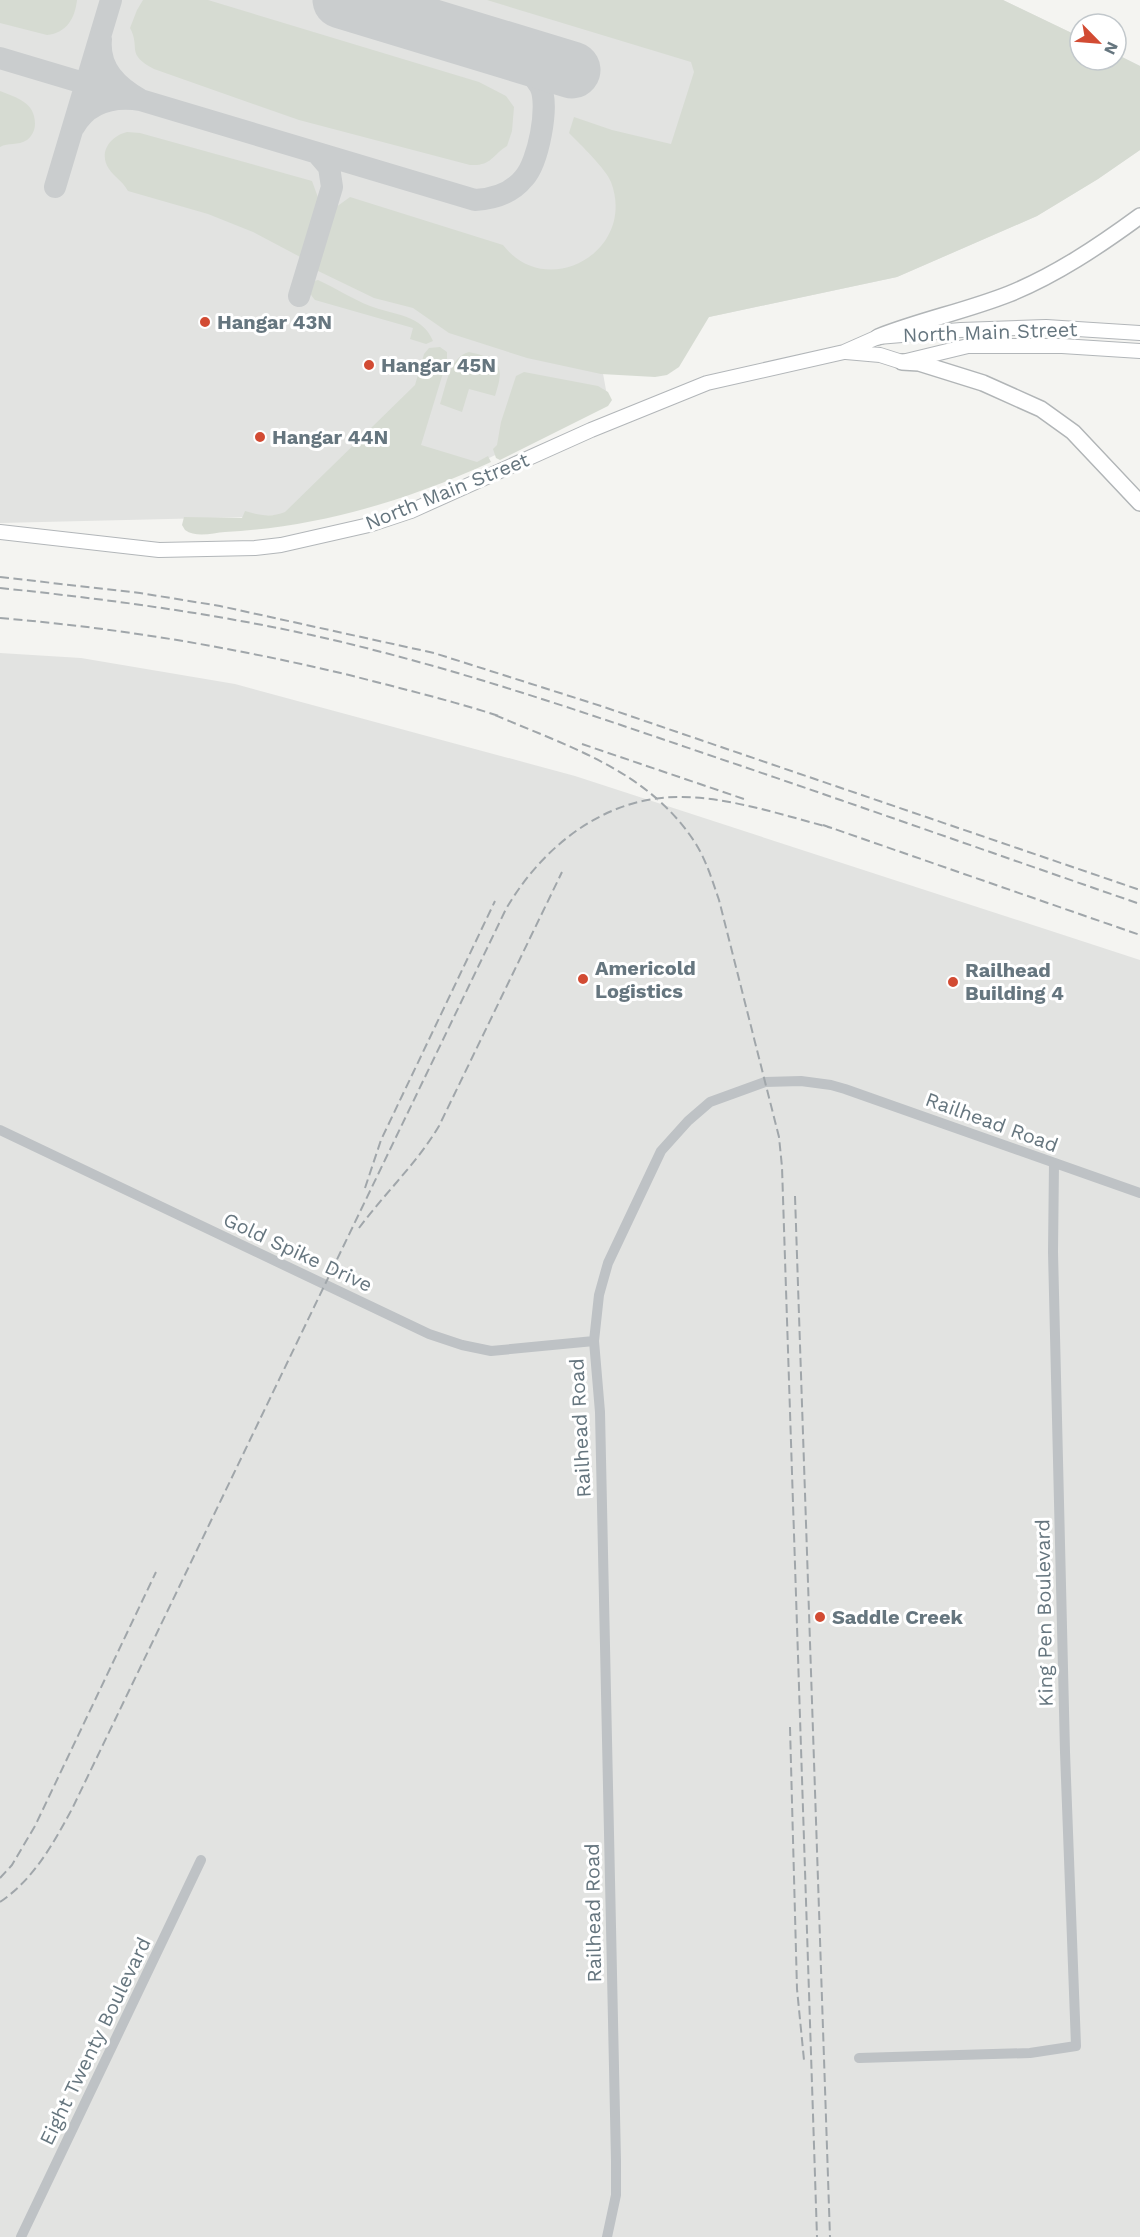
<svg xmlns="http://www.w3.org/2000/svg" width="1140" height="2237" viewBox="0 0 1140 2237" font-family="'Work Sans',sans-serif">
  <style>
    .built { fill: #e2e3e1 }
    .green { fill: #d6dbd2 }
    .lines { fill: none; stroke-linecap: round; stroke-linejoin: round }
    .taxiway { stroke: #cacdce; stroke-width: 22 }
    .runway { stroke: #cacdce; stroke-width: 57 }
    .major-casing { stroke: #b2b6b9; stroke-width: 16 }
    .highway-casing { stroke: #b1b5b7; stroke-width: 18 }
    .minor { stroke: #bec2c5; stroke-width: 10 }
    .major { stroke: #fff; stroke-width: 14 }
    .highway { stroke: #fff; stroke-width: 15 }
    .rail { stroke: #a0a6aa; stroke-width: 2; stroke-dasharray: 9 4.5; stroke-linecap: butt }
    .poi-dot { fill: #d24b33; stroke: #fff; stroke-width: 2 }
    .labels { text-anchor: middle; stroke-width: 6; stroke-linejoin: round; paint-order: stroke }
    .poi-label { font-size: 20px; font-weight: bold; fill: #66767f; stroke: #fff; text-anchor: start }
    .street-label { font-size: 20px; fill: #66767f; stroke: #fff }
  </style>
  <rect width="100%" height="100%" fill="#f4f4f1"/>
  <path class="built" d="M0,0H1003L1080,37V60H1116V54L1140,66V150L1098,179L1037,216L897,277L709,317L602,368L608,401L445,479L353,510L252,517L0,523Z
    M0,653L81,658L235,684L575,776L1140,960V2237H0Z"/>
  <path class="green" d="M0,0H77C75,18 67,33 47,35L0,23Z
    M143,0H208L479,82L506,96L514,107L512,131L507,146C491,156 492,166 470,165L299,120L154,69C125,54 141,48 130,28L137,10Z
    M487,0H1003L1080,37V60H1116V54L1140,66V150L1098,179L1037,216L897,277L709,317L679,367L667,375L655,377L601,374L527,358L449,333L413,308L374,298L314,269L332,210L350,197L503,245C547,302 637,251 611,182C606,169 580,144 569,133L574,117L612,130L671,144L694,72L691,62Z
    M0,91C17,98 35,102 35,124C35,130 32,136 27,140C18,146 8,142 0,147Z
    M127,132L140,133L312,181L320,203L304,259L253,232L208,214L128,191C121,179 115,178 109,169C98,153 110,136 127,132Z
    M318,280C336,288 352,299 370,306C393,315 422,314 433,341L426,344L410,339L413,328L315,300C310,294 306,289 311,282Z
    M440,347L447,352V360L421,445L477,462L488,456L491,462C406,501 319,527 225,532C213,533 196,538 185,530L182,525L184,517L242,518L245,511C258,515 271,518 285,512L415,385L424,354L429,348Z
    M469,352C501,359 505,366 495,396L469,389L462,412L440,404C446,387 449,357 469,352Z
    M524,372L598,386L608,392L612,400L608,406L500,460L496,458L493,449L497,445L501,422L516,376Z"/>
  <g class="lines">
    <path class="taxiway" d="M0,58L475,200C494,199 512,193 524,178C538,163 550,105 540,86C528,65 503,54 482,43
      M74,127C88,102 114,96 141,100C118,87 98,69 101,39
      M55,187L111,0
      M299,296L332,187L329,167L317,153"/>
    <path class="runway" d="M341,0L572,70"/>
    <defs>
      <path id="major" d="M846,352L880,355L902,362L968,346H1062L1140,351
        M0,532L159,550L255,548L281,545L369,525L411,511L591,430L707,383L844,352L878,337L961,330L1046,327L1140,333"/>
      <path id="highway" d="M878,337C921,320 966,311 1009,294C1056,275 1099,246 1140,216
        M902,362L919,363L983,383L1041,409L1073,432L1140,503"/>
    </defs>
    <use href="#major" class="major-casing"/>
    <use href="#highway" class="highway-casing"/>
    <path class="minor" d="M0,1130L429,1334L462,1345L491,1351L594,1341
      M859,2058L1030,2053L1076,2046L1065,1752L1053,1252L1054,1163
      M21,2237L201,1860
      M607,2237L616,2195V2161L600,1412L594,1341L599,1295L608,1263L661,1151L688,1121L710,1102L765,1082L801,1081L831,1085L845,1089L1140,1193"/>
    <use href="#major" class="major"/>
    <use href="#highway" class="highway"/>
    <path class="rail" d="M0,577L140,593L220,606L434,653L601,706L1140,890
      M0,588C125,601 249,618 370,649C484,678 595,716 706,754C851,803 995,854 1140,904
      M0,618C120,628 237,648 353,676C403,689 453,701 502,717
      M495,715C569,747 647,770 694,841C706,859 712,880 719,900L779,1137L782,1167L817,2237
      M582,744L744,799
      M823,825L1140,935
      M365,1188L381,1140L495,901
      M795,1196L830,2237
      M359,1228C385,1193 417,1163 439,1126L562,872
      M790,1727L797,1989L804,2060
      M0,1878L12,1865L35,1826L156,1572
      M0,1902C34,1879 53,1844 72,1809L506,909C542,847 604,797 679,797C730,797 782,815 832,828"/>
  </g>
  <g class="poi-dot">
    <circle cx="205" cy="322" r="6"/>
    <circle cx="369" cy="365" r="6"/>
    <circle cx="260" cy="437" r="6"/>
    <circle cx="583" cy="979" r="6"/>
    <circle cx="953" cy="982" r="6"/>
    <circle cx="820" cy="1617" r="6"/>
  </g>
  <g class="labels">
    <g class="poi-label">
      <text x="217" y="329">Hangar 43N</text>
      <text x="381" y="372">Hangar 45N</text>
      <text x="272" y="444">Hangar 44N</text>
      <text x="595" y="975">Americold<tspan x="595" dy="23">Logistics</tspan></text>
      <text x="965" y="977">Railhead<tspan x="965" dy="23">Building 4</tspan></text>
      <text x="832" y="1624">Saddle Creek</text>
    </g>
    <g class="street-label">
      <text transform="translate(990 332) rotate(-2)" y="7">North Main Street</text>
      <text transform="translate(447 491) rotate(-22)" y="7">North Main Street</text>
      <text transform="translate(992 1122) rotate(20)" y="7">Railhead Road</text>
      <text transform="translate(298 1252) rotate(25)" y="7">Gold Spike Drive</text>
      <text transform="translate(580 1428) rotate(-93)" y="7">Railhead Road</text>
      <text transform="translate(1044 1613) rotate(-91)" y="7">King Pen Boulevard</text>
      <text transform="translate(593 1913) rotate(-91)" y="7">Railhead Road</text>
      <text transform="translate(95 2041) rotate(-64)" y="7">Eight Twenty Boulevard</text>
    </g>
  </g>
  <g transform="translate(1098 42) rotate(115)"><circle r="28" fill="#ffffff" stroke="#c2c8cc" stroke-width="1.5"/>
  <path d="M0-4.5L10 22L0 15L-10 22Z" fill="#d24b33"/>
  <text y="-9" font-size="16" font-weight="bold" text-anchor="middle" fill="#66767f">N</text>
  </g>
</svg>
